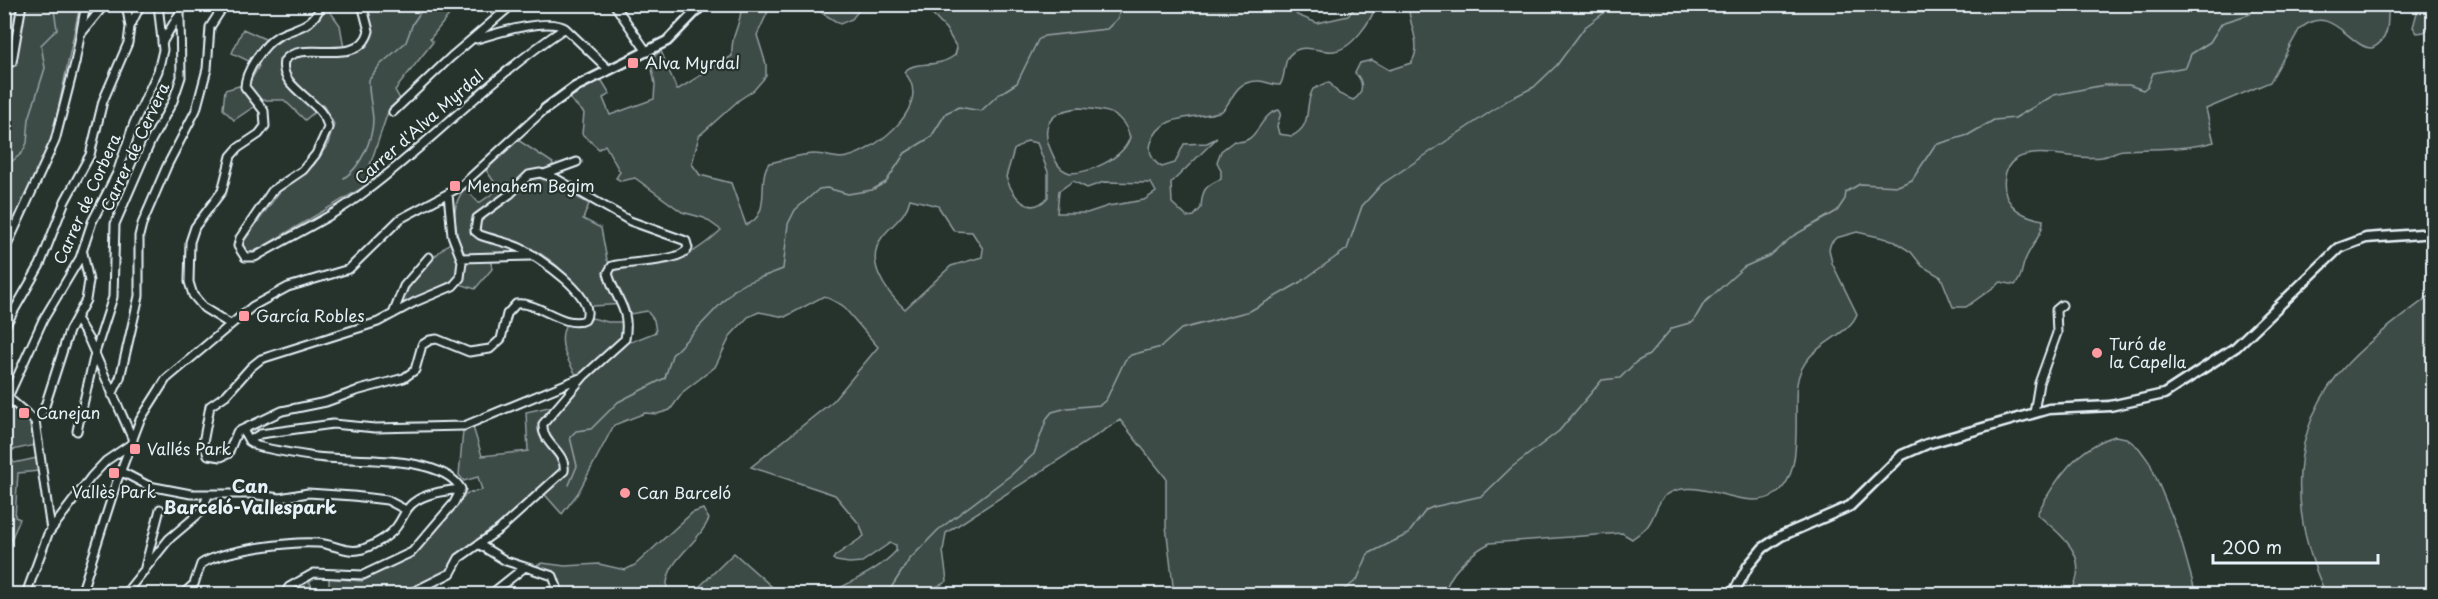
<svg xmlns="http://www.w3.org/2000/svg" width="2438" height="599" viewBox="0 0 2438 599" font-family="'Playpen Sans',sans-serif">
  <style>
    .green { fill: #3e4b47; stroke: #939ea0; stroke-width: 1.5; fill-rule: evenodd }
    .lines { fill: none; stroke-linecap: round; stroke-linejoin: round }
    .stream { stroke: #98a3a5; stroke-width: 1.5 }
    .minor-casing { stroke: #e8f1f8; stroke-width: 11 }
    .tertiary-casing { stroke: #e8f1f8; stroke-width: 13 }
    .minor { stroke: #26332d; stroke-width: 7 }
    .tertiary { stroke: #26332d; stroke-width: 8 }
    .poi-dot { fill: #ff9aa2; stroke: #26332d; stroke-width: 2 }
    .labels { text-anchor: middle; stroke-width: 4.5; stroke-linejoin: round; paint-order: stroke }
    .poi-label { font-size: 16px; fill: #e8f1f8; stroke: #26332d; text-anchor: start }
    .street-label { font-size: 16px; fill: #e8f1f8; stroke: #26332d }
    .neighbourhood-label { font-size: 18px; font-weight: bold; fill: #e8f1f8; stroke: #26332d }
  </style>
  <rect width="100%" height="100%" fill="#26332d"/>
  <filter id="ink" filterUnits="userSpaceOnUse"><feTurbulence type="fractalNoise" baseFrequency=".0167" numOctaves="2"/><feDisplacementMap in="SourceGraphic" scale="12" xChannelSelector="R" yChannelSelector="G"/><feConvolveMatrix kernelMatrix="1 2 1 2 8 2 1 2 1" color-interpolation-filters="sRGB"/></filter>
  <g filter="url(#ink)">
    <path class="green" d="M1296,4L1293,7L1297,15L1317,23L1348,16L1357,5H1376C1372,20 1352,49 1334,51C1321,53 1305,43 1293,52C1282,59 1287,74 1280,85C1272,86 1265,80 1257,81C1233,82 1234,100 1222,111C1198,120 1161,111 1151,143C1148,153 1153,162 1162,167L1175,163L1184,144L1207,143L1217,138L1171,183L1172,203L1187,217L1194,216L1201,208C1202,191 1204,186 1221,179V171L1217,162L1221,151L1234,141C1258,147 1258,114 1279,110L1281,113L1277,126L1279,134L1292,136C1314,125 1303,107 1313,89L1329,82L1339,94L1353,100C1364,94 1364,81 1355,73L1360,63L1372,60L1389,70L1411,63C1424,44 1407,24 1409,5H2388C2388,22 2390,40 2372,48C2350,49 2331,0 2299,30L2270,82L2206,109L2214,142C2185,150 2154,148 2124,150C2116,150 2110,156 2102,157C2078,161 2038,146 2016,159C2002,167 2001,191 2011,204C2018,213 2032,218 2043,220C2044,234 2028,249 2024,263C2021,272 2022,278 2015,285L2001,282L1966,307H1953L1941,277L1922,266L1911,252L1892,240L1857,232L1836,238L1831,243L1829,249L1832,263L1857,314C1847,340 1803,343 1797,384C1793,412 1805,474 1776,494C1745,515 1696,472 1665,496C1657,502 1655,516 1649,524C1646,530 1638,534 1632,539L1622,533L1490,543C1472,552 1447,574 1445,594H1174L1166,526V478L1120,420L946,533L943,551L947,581C923,599 860,594 829,594C851,581 878,571 896,551V545L890,543L862,562L849,563L836,561L833,559L835,556L864,536L860,525L835,495L751,467L833,401L878,347L842,305L824,296L785,317L759,312L748,317L731,335L715,367L684,391L670,410L657,414L645,413L614,425L578,493L562,514L539,488L479,541L454,558L445,573L398,594H290L298,584L309,580L314,593L329,589V578L362,581L415,555L466,494L482,490L478,477L464,481L459,475L463,431L473,427L482,456L528,451L526,412L567,403L582,385C571,365 555,346 566,324C577,328 585,327 592,318L608,322H623L622,337L631,342L656,332L654,320L647,311L630,314L627,304L591,306C574,279 553,258 524,245L518,253H490L492,269L475,289L451,281L399,308C409,279 434,255 457,237C454,217 452,204 465,188L479,203L499,189L486,170L518,140L553,163L548,180L589,204L583,219L601,228L607,260L614,268C664,264 682,266 721,230L704,218L682,212L635,178L621,181L616,178L620,172L605,145L599,149L582,134L584,113L569,98L601,79L610,94L603,98L610,115L654,99L655,84L650,59L661,51L677,90L732,56C731,35 738,31 741,12L734,5H771L757,35L766,64V76L754,90L739,100L699,136L692,164L700,175L731,183L746,225C773,215 756,180 769,163C784,160 800,154 815,154C825,154 838,160 847,157C877,150 935,104 904,72C916,59 936,70 955,55L957,48L946,29L923,5ZM1079,108C1104,110 1122,110 1130,137C1124,158 1090,173 1070,173C1059,170 1056,162 1052,153C1039,126 1050,111 1079,108ZM1027,141L1037,143L1048,172V197C1029,219 1012,195 1006,177L1014,150ZM1073,181L1087,188L1104,182L1151,183L1156,192L1144,200L1108,206L1087,213H1057L1059,191ZM910,199L938,206L954,231L972,232L983,249L982,257L951,266L905,309C886,292 863,261 883,236C894,222 906,217 910,199Z
      M5,5H80L52,139L5,242Z
      M367,5H457L430,39L433,42L395,90L400,99L389,109L367,174L369,184L259,249L246,253L242,244L280,191L314,165L328,144L334,124L323,105L305,120L284,100H264L234,120L223,109L225,90L249,83L259,66L232,53L243,29L276,44C298,25 309,40 326,6L340,25L345,54C378,52 374,28 367,5Z
      M809,5H863L852,19L840,24Z
      M2419,5H2433V25L2424,32L2417,33L2413,27Z
      M2433,293V594H2326C2290,517 2285,429 2348,363C2373,337 2405,314 2433,293Z
      M5,401L29,422L35,445L8,451L14,463L37,458L39,471L18,473L15,517L20,519L5,554Z
      M2115,436L2126,438L2139,448L2150,463L2179,533L2196,594H2070C2092,556 2063,537 2037,514C2055,480 2076,448 2115,436Z
      M703,509L709,519C695,550 663,559 667,594H579L575,590L560,592L557,575L533,567L542,563L565,566L599,564L625,570L635,565L692,513Z
      M734,553L780,594H692Z"/>
    <g class="lines">
      <path class="stream" d="M4,168L22,153L27,143L29,119L45,68L41,45L57,29L53,4
        M344,178C361,167 373,139 373,119C372,105 368,93 369,80L380,65L406,42L413,23L426,4
        M569,485L577,466L570,437L576,431L591,429L618,402L665,378L672,355L734,290L746,283L783,269L788,224L795,210L819,189L827,188L848,194L872,190L886,182L905,153L931,137L946,113L959,107L981,111L998,95L1017,83L1038,40L1044,36L1107,29L1118,18L1121,4
        M887,594L909,560L938,530L1011,475L1034,454L1047,418L1052,412L1067,408L1100,405L1106,400L1125,360L1131,355L1161,347L1181,329L1250,311L1299,283L1347,249L1362,206L1382,184L1508,100L1534,87L1557,65L1585,27L1616,4
        M1338,594L1357,580L1368,554L1408,534L1426,510L1433,507L1482,496L1512,467L1559,431L1602,380L1620,378L1636,362L1649,355L1672,328L1693,322L1704,303L1744,267L1771,255L1793,236L1837,211L1845,199L1846,192L1860,184L1898,186L1912,180L1935,145L1968,135L1994,120L2015,118L2054,95L2104,85H2129L2143,90L2148,86L2153,73L2186,67L2191,54L2210,42L2222,23L2250,14L2257,4"/>
      <defs>
        <path id="minor" d="M362,4L369,31C358,70 301,37 284,61C278,89 325,101 328,128L316,154L303,170L272,191L240,238L238,246L245,257H255C292,235 333,217 366,191C435,139 491,77 565,28L609,70
          M614,4L647,52
          M130,27L141,4
          M80,35L105,4
          M477,39C496,33 548,17 565,28
          M162,43L185,4
          M12,62L22,4
          M393,112L451,57L513,4
          M544,174L577,162
          M4,252L55,141L75,63L86,4
          M461,258L531,256
          M393,314L404,286L429,257
          M77,320L89,340L133,440
          M230,324L204,308L193,295L189,282L190,242L195,227L222,191L231,156L238,148L259,134L265,126L264,111L245,87C245,71 264,44 278,36C298,26 312,28 322,4
          M4,328L40,265L65,201L90,155L103,101L128,43L130,27L126,4
          M5,395L35,421L51,530
          M112,395L120,378L139,296V236L142,224L167,166L196,110L207,69L210,27L225,4
          M8,397L43,320L80,258L92,222L117,173L134,123L158,71L163,50L158,4
          M2034,413L2039,383L2057,333L2056,310L2062,305
          M35,421L44,409L69,331L86,300L89,281L83,253
          M243,430L249,441L257,446C276,451 297,454 316,457C351,462 441,453 461,489L454,503L412,552L363,575L314,573L289,587L285,594
          M77,431L95,353L113,297L115,224L151,141L173,101L181,77L180,13
          M249,441L260,434L333,424L375,428L464,426L580,378
          M120,471L149,486L191,494H250L280,498L308,493L353,496L387,500L406,510
          M480,545L506,561L553,576L557,587L548,594
          M144,571L160,509
          M26,594L48,534L91,477L106,461L131,444
          M81,594L117,481L140,420L166,379L253,306L288,287L349,269L400,219L460,187L545,109
          M125,594L169,539L202,511L208,495
          M183,594L194,584L201,564C222,550 293,541 318,543C334,544 347,554 363,549C375,545 391,535 397,526C403,518 405,509 413,503C425,493 445,491 461,489
          M409,594L451,573L459,558L500,529L564,471C567,452 541,444 543,424L584,376L625,339C631,308 615,300 608,273L612,266C629,261 680,263 688,248L686,241L630,221L557,179L540,173L529,175L510,194L477,218L475,231L480,235C493,240 508,242 520,248C538,257 599,297 585,320C563,329 539,301 516,304L507,314L501,339L490,349L469,352L437,339L430,340L422,345L415,370L404,378L356,391L326,402L282,411L237,432L228,454L221,457L208,455L203,443L210,406L226,395L251,367L261,359L378,322L415,302L453,286L460,278L462,261L452,235L448,194
          M491,594L525,567"/>
        <path id="tertiary" d="M545,109L575,87L667,41L703,4
          M1733,594L1748,566L1763,548L1781,536L1850,506L1902,455L1927,444L2049,409L2110,406L2164,394L2236,347L2339,248L2366,238L2434,233"/>
      </defs>
      <use href="#minor" class="minor-casing"/>
      <use href="#tertiary" class="tertiary-casing"/>
      <use href="#minor" class="minor"/>
      <use href="#tertiary" class="tertiary"/>
    </g>
  </g>
  <g class="poi-dot">
    <rect x="627" y="57" width="12" height="12" rx="3"/>
    <rect x="449" y="180" width="12" height="12" rx="3"/>
    <rect x="238" y="310" width="12" height="12" rx="3"/>
    <circle cx="2097" cy="353" r="6"/>
    <rect x="18" y="407" width="12" height="12" rx="3"/>
    <rect x="129" y="443" width="12" height="12" rx="3"/>
    <rect x="108" y="467" width="12" height="12" rx="3"/>
    <circle cx="625" cy="493" r="6"/>
  </g>
  <g class="labels">
    <g class="poi-label">
      <text x="645" y="69">Alva Myrdal</text>
      <text x="467" y="192">Menahem Begim</text>
      <text x="256" y="322">García Robles</text>
      <text x="2109" y="350">Turó de<tspan x="2109" dy="18">la Capella</tspan></text>
      <text x="36" y="419">Canejan</text>
      <text x="147" y="455">Vallés Park</text>
      <text x="114" y="498" text-anchor="middle">Vallès Park</text>
      <text x="637" y="499">Can Barceló</text>
    </g>
    <g class="street-label">
      <text transform="translate(419 127) rotate(-41)" y="6">Carrer d'Alva Myrdal</text>
      <text transform="translate(135 147) rotate(-65)" y="6">Carrer de Cervera</text>
      <text transform="translate(87 199) rotate(-66)" y="6">Carrer de Corbera</text>
    </g>
    <g class="neighbourhood-label">
      <text x="250" y="493">Can<tspan x="250" dy="21">Barceló-Vallespark</tspan></text>
    </g>
  </g>
  <rect width="2438" height="599" fill="none" stroke="#26332d" stroke-width="24"/>
  <rect x="12" y="12" width="2414" height="575" fill="none" stroke="#e8f1f8" stroke-width="2" filter="url(#ink)"/>
  <path d="M2213 554v9h165v-9" fill="none" stroke="#e8f1f8" stroke-width="3"/>
  <text x="2222" y="554" font-size="18" fill="#e8f1f8" stroke="#26332d" stroke-width="4.5" paint-order="stroke">200 m</text>
</svg>
